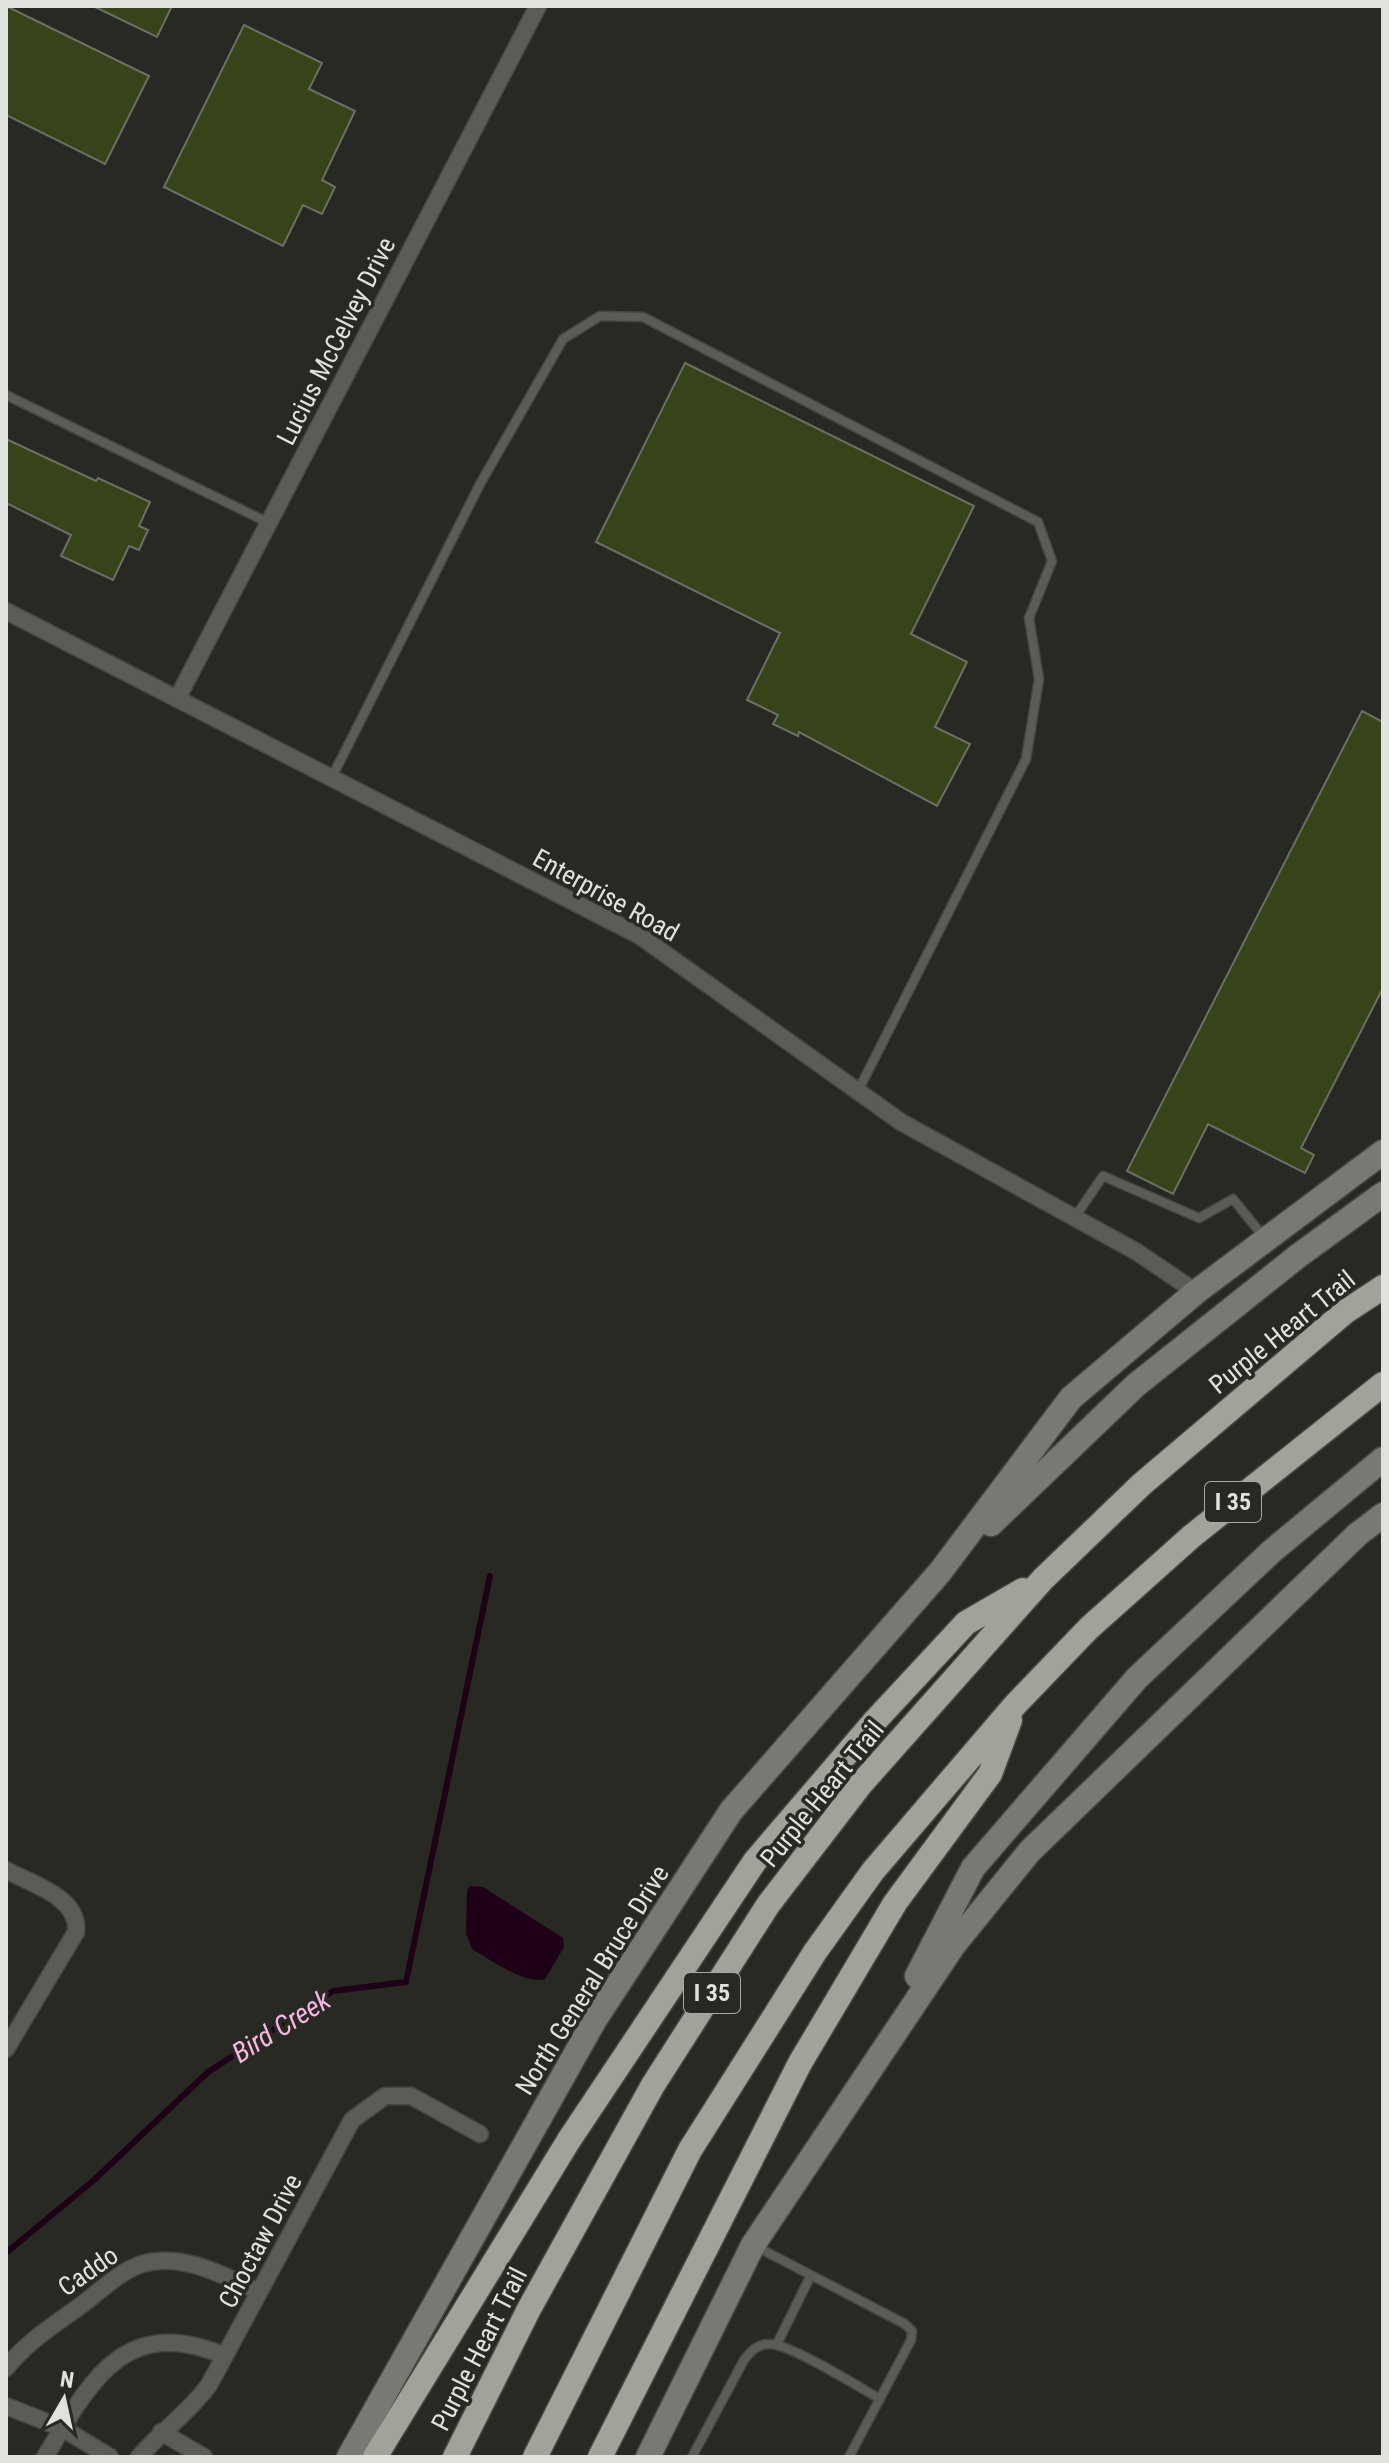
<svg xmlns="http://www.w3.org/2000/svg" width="1389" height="2463" viewBox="0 0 1389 2463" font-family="'Roboto Condensed',sans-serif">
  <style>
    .water { fill: #1e0117 }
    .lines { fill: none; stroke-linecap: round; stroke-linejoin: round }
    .stream { stroke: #1e0117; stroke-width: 6 }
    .building { fill: #374318; stroke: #6c6f66; stroke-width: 2 }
    .lane-casing { stroke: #454740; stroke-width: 11 }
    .street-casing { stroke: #454740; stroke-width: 19 }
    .secondary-casing { stroke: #454740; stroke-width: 27 }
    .highway-casing { stroke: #454740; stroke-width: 27 }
    .lane { stroke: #5b5c58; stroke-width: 8 }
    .street { stroke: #5b5c58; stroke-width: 16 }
    .secondary { stroke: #777973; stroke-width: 24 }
    .highway { stroke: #a0a39a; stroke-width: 24 }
    .labels { text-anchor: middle; stroke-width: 7; stroke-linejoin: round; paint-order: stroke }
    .shield { fill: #272922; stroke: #a8aaa5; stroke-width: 2 }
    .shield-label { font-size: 24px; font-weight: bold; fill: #e0e2dd }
    .street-label { font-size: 26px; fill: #e0e2dd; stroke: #272922 }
    .water-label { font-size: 28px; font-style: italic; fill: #f9b6e4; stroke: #272922 }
  </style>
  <rect width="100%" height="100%" fill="#272922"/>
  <path class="water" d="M470,1886L483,1887L563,1938L564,1947L545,1979C525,1985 490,1959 472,1949L466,1933L467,1890Z"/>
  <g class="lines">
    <path class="stream" d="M6,2253L94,2180L208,2072L333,1991L406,1982L490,1576"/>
  </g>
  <path class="building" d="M6,6L149,76L105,164L6,115Z
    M93,6H172L157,37Z
    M244,25L322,63L309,89L355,111L322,180L335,187L322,214L303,205L283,246L164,187Z
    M685,363L974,506L911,634L967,662L935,727L970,744L937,806L799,732L798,736L773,724L778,715L747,700L780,633L596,542Z
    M6,439L96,481L98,478L150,502L139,526L148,530L139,550L129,546L113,580L61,556L71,535L6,503Z
    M1362,711L1383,722V988L1301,1148L1314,1155L1305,1173L1208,1124L1173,1194L1127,1171Z"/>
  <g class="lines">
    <defs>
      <path id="lane" d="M6,395L269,523
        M332,777L480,484L563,339L600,316L643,317L1038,522L1052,561L1029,618L1039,679L1026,759L858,1091
        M1075,1217L1103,1176L1199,1218L1233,1199L1263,1236
        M757,2247L905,2324L912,2331L911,2340L849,2457
        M777,2344L811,2275
        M692,2457L744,2360C751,2351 757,2344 769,2344C789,2343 859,2387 880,2399"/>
      <path id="street" d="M6,611L640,936L901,1122L1137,1252L1196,1292
        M178,697L538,6
        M6,1870C31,1884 80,1897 76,1932L6,2049
        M6,2368C26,2343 51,2327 76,2309C96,2295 119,2271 142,2264C182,2252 225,2276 259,2292
        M6,2406L62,2428L110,2457
        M161,2432L204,2457
        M45,2457C90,2382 124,2313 225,2356
        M139,2457C161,2432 189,2412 209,2385L352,2120L385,2096H411L480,2134"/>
      <path id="secondary" d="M991,1524L1136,1385L1298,1256L1383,1194
        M917,1976L973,1868L1137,1678L1272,1551L1383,1459
        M349,2457L594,2021L731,1811L940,1572L1071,1398L1196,1292L1383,1152
        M648,2457L753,2245L953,1946L1030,1851L1358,1534L1383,1515"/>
      <path id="highway" d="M375,2457L569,2140L755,1861L873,1723L966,1623L1023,1590
        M455,2457L529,2309L653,2085L768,1905L861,1784L1043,1579L1142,1484L1345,1312L1383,1287
        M535,2457L690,2150L815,1952L873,1871L1015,1705L1089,1628L1192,1536L1383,1384
        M600,2457L800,2063L895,1903L990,1774L1010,1720"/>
    </defs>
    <use href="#lane" class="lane-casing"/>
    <use href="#street" class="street-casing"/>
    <use href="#secondary" class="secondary-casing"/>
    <use href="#highway" class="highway-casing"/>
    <use href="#lane" class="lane"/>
    <use href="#street" class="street"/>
    <use href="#secondary" class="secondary"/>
    <use href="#highway" class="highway"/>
  </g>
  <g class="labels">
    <g class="shield">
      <rect x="1205" y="1482" width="56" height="40" rx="6"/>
      <rect x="684" y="1973" width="56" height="40" rx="6"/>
    </g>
    <g class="shield-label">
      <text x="1233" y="1510">I 35</text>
      <text x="712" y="2001">I 35</text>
    </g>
    <g class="street-label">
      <text transform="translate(336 341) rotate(-63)" y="9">Lucius McCelvey Drive</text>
      <text transform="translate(606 895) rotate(29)" y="9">Enterprise Road</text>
      <text transform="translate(1282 1332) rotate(-39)" y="9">Purple Heart Trail</text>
      <text transform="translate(822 1794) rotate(-51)" y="9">Purple Heart Trail</text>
      <text transform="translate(592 1980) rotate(-58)" y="9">North General Bruce Drive</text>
      <text transform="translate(260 2241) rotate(-62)" y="9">Choctaw Drive</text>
      <text transform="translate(88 2271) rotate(-35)" y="9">Caddo</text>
      <text transform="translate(479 2349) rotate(-63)" y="9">Purple Heart Trail</text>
    </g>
    <g class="water-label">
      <text transform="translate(281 2026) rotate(-32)" y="10">Bird Creek</text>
    </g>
  </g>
  <rect width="1389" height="2463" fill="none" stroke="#e0e2dd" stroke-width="16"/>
  <g transform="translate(64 2399) rotate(9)" stroke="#272922" stroke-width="6" paint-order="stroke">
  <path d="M0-6L14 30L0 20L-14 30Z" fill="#e0e2dd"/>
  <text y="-12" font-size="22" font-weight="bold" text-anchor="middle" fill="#e0e2dd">N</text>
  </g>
</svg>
